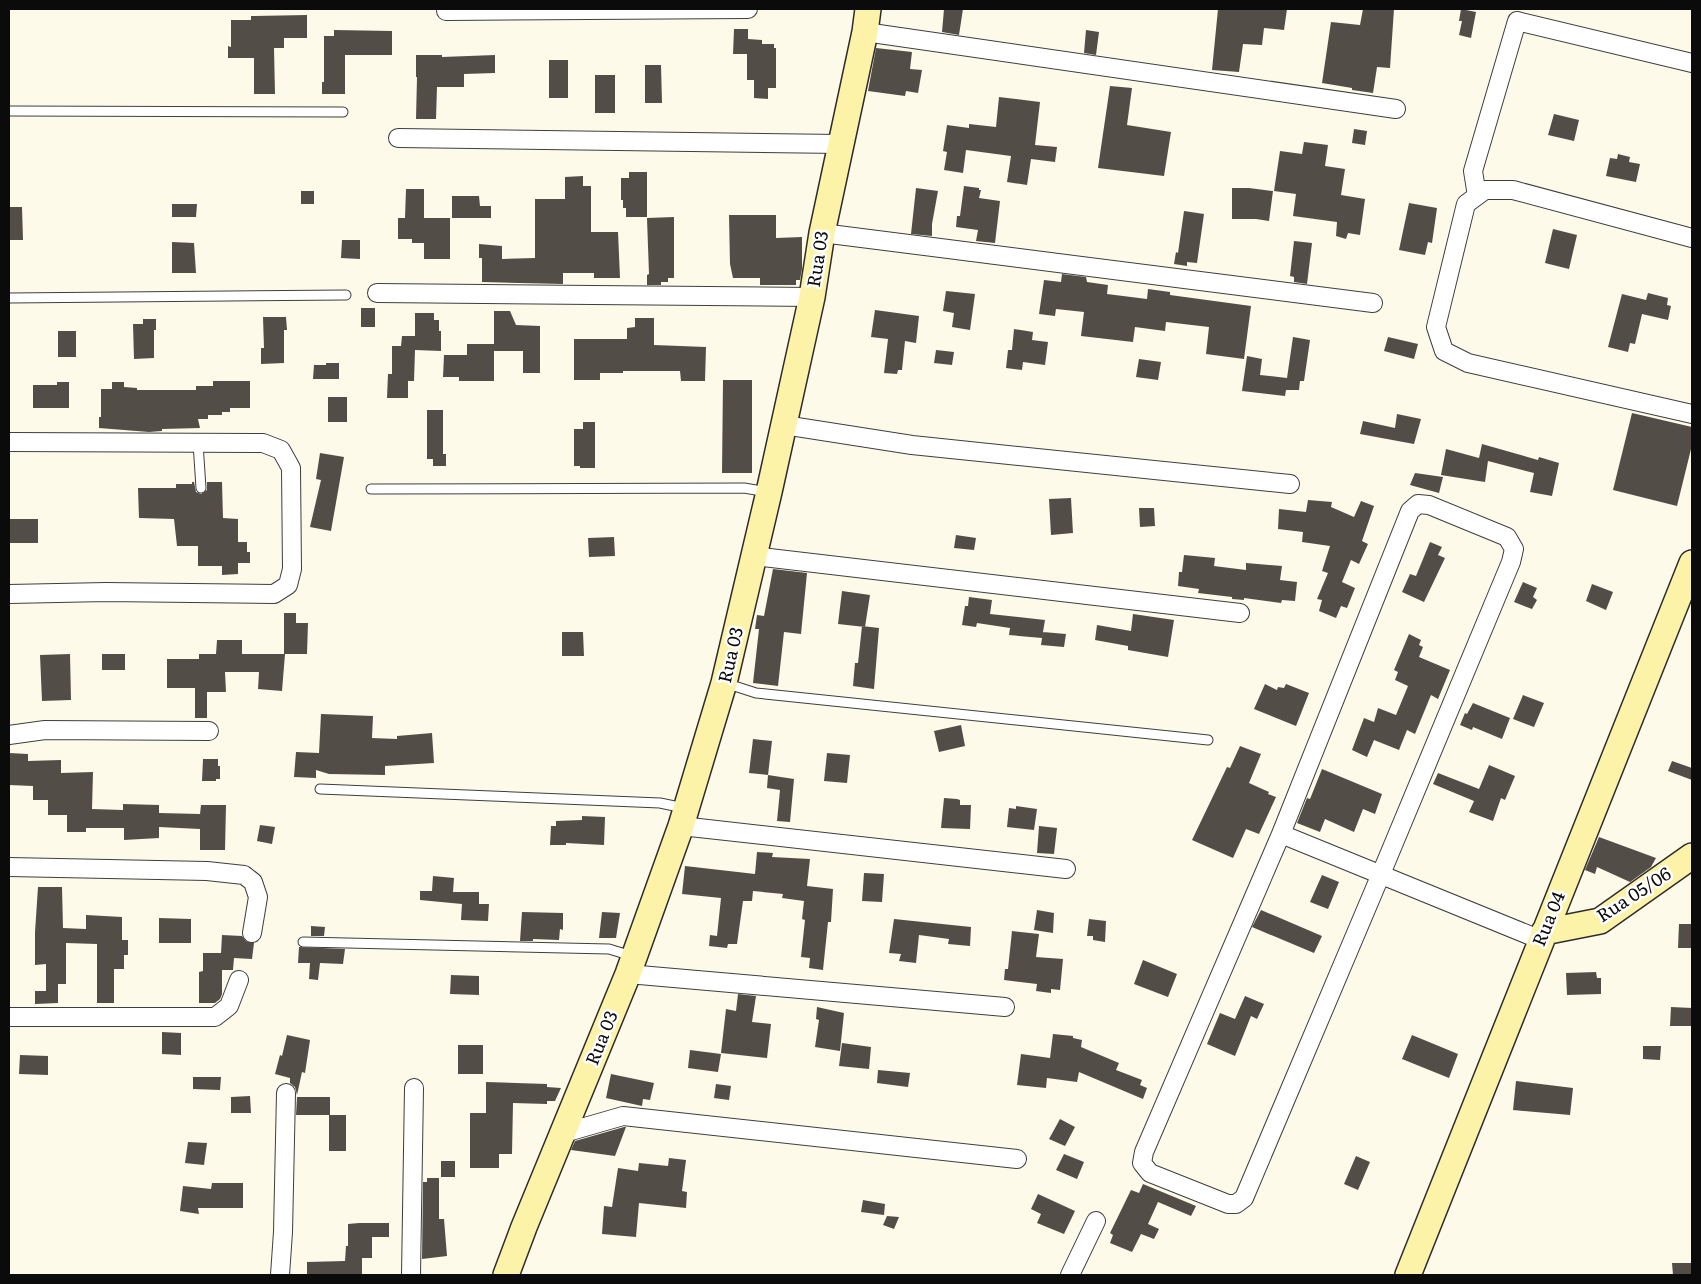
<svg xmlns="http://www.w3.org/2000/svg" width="1701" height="1284" viewBox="0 0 1701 1284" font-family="Literata,serif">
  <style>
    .building { fill: #534d48 }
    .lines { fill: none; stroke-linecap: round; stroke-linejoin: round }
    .lane-casing { stroke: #3e3e3e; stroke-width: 11 }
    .street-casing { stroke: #3e3e3e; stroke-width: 20 }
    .secondary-casing { stroke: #2d2d2d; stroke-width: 28 }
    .lane { stroke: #fff; stroke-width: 9 }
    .street { stroke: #fff; stroke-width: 18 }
    .secondary { stroke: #fcf3a8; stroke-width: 25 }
    .labels { text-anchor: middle; stroke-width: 5; stroke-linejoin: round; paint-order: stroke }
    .street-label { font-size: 18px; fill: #0b0b0b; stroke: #fff }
  </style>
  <rect width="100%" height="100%" fill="#fefaea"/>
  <path class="building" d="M944,9H963L959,35L942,32Z
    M1218,9H1287L1284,30L1264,28L1262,45L1243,44L1239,72L1212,70Z
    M1363,9H1394L1390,68L1377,67L1373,93L1352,90V88L1322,83L1331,22L1360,25Z
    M1461,9L1476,12L1471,38L1459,35L1462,21H1459Z
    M307,15V38H284V48H274L275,94H254V58H228V46L231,47V20H251V16Z
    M734,29H748V39L762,40V44H774V48H776V88H768V99L754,98V80H747V54H733Z
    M334,30L392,31V55H345V94H322V82H324V36H334Z
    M1086,30L1099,32L1096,55L1084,53Z
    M876,48L912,52L910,69L922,70L918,93L906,91L905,96L868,91Z
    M416,55H442V57L495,55V73L464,74V87H437L436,119H416L417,77H416Z
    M549,60H568V98H549Z
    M645,65H661L662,103H645Z
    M595,75H615V113H595Z
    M1110,86L1132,88L1127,125L1171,132L1164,176L1098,168Z
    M999,97L1040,102L1035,145L1057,147L1055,162L1031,159L1027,185L1007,182L1011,156L966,150L963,173L944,170L947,152L943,151L947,125L969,128V124L996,127Z
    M1554,114L1579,120L1574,141L1548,135Z
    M1354,129L1367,131L1365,145L1352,143Z
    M1304,142L1328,145L1325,166L1345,169L1341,195L1365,199L1360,235L1348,233L1346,239L1336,236L1337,222L1293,216L1296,194L1274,191L1280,151L1302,154Z
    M1618,154L1630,157L1629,162L1640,164L1636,182L1606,176L1610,158L1617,159Z
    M629,172H647V217H626V208H623V200H621V178H629Z
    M583,176V186H591V232H618L620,278H594V273H563V284L482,282V258H479V244L502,246V259L535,258V199H565V177Z
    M964,186L979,188V190H981L979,198L1000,201L995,243L976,241L978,230L956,227L957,216H960Z
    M916,188L938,191L932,224V236L911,234Z
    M1232,188H1249L1273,191L1269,221L1256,219H1232Z
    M406,189H424V218H450V259H424V243H412V239H398V218H405Z
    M301,191H314V204H301Z
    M452,196H479L480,206H491V218H452Z
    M1409,203L1437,208L1432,243L1428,242L1425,255L1399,250Z
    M172,204H197L196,217H172Z
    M9,207H22L23,240H9Z
    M1184,211L1204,214L1197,263L1187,262V266L1174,264L1176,252L1178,253Z
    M729,215H776V238L802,237V269L800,280H796V285H760V278H733L730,264Z
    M674,217V278H668V282H661V285H647V275L649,274L647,218Z
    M1553,229L1577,235L1569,269L1545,263Z
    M342,240H360V259L341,258Z
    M1294,241L1312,243L1307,284L1294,282V277L1290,276Z
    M172,242L194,243L196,273H172Z
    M1062,274L1086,277L1087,282L1108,285L1107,294L1147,299L1148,289L1170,292V295L1251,306L1244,359L1206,354L1209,327L1166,322L1165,331L1135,327L1133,342L1081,336L1084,312L1056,309L1055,316L1039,314L1044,280L1061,282Z
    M946,291L975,294L970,330L952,327L954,313L943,311Z
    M1648,293L1668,298L1667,305L1671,306L1668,320L1642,314L1635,344L1630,343L1628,352L1608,347L1622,294L1646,300Z
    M361,308H375V327H361Z
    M875,310L919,316L916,343L905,341L902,370H898L897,374L884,373L888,339L871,337Z
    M494,311H510L516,325L540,326V373H523V351H494V381H459V377H443L444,355H467V344H494Z
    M415,313H434V320H439V331H441V351L415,350L414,381H408V398H387L388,374H392V346H401L402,336H415Z
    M263,317H286L287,330H284V363L261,364V348H264Z
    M635,318H654V345L706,347L705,381H681L680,371H623V373H600V380H574V339H627V328L635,327Z
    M143,319H156V330H154V358L134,359L133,324H143Z
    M1014,329L1033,332L1032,340L1048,342L1045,365L1023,362L1022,370L1006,368L1008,350H1012Z
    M58,331H76V357H58Z
    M1293,337L1310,340L1304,381H1300L1299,390H1286L1285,396L1242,391L1247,356L1262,359L1260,375L1287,378Z
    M1388,337L1418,344L1414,359L1384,351Z
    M936,350L954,352L952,365L934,363Z
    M1139,359L1161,362L1158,380L1136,377Z
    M326,363H339V379H313L314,365H326Z
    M723,380H752V473H722Z
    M213,381H250V408H230V412H222V415H208V419H198L200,428L162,429V431L149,432L99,428V417H101V389H112V382H124V387L137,388V390H196V386H213Z
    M57,382H69V408H33V385H57Z
    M328,397H347V422H328Z
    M427,410H443V454H446V466H433V459H427Z
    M1632,413L1692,427V445L1677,506L1613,490Z
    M1397,414L1421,419L1414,444L1360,434L1363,421L1395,428Z
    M583,422H595V468H580V466H574V429H583Z
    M1482,444L1538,460L1539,457L1559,463L1552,496L1530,492L1534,473L1488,461L1485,482L1441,475L1446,449L1479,458Z
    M320,453L344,457L331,531L310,527L321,480L316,479Z
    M1415,473L1443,477L1439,493L1410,485Z
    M192,482H194L196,492L201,494L207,490V482H222L223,518L238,519V542H247V552H250V563H238V574L222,575V566H198V546H177L174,519L139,518L138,488H176V484H192Z
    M1071,498L1073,533L1051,535L1049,499Z
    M1308,500L1332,502L1331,507L1354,517L1361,501L1374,506L1362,541L1368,544L1359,564L1351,560L1342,582L1355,588L1347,608L1341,606L1336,618L1319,611L1322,600L1317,599L1328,573L1322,571L1330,546L1302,542L1303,532L1278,529L1279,509L1306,512Z
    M1139,508H1154L1155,526L1140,527Z
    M9,519H38V543H9Z
    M956,535L976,538L974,550L954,548Z
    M614,537L615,556L589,557L588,538Z
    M1430,542L1442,547L1438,555L1445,558L1424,602L1402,592L1410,574L1416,576Z
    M1184,555L1215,558L1214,566L1246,570V563L1282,566L1280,580L1297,582L1295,601L1282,600L1281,603L1244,598V600L1232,599V597L1198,593L1199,589L1178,586L1179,572H1182Z
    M773,569L807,573L801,634L784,632L778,686L753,683L759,629H755L757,615L764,616Z
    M1523,582L1537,588L1533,597L1537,600L1532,609L1514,602Z
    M1592,584L1613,592L1606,610L1586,601Z
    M842,591L870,595L865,627L838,624Z
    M969,597L992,600L990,614L1045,620L1042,638L1009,635L1010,628L977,623L976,627L962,625L965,606H968Z
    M284,613H296V623H308L307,654H284Z
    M1133,614L1174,620L1168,657L1128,650V646L1095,640L1097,625L1131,631Z
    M862,626L879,628L874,689L853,686L855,663H858Z
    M562,632H583L584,656H562Z
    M1043,632L1066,634L1064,647L1041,645Z
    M1409,634L1421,640L1419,645L1423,647L1419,657L1450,670L1438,699L1431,695L1415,734L1407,730L1399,750L1374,740L1367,757L1352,750L1364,718L1374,722L1378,708L1396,715L1408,686L1395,680L1398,672L1394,670Z
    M217,640H242V654H285L282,691L258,689L259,672H225L226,692H207V718H195V688H167V659H199V654H216Z
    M70,654L71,700L42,701L40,655Z
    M102,654H125V670H102Z
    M1265,684L1277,690L1278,687L1284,688L1286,684L1309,693L1296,726L1254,709Z
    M1523,695L1544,703L1534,727L1513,719Z
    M1473,703L1510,718L1502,739L1473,727L1472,730L1460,725L1465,713L1467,714Z
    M321,714L373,716L372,738L397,739V736L432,733L434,763L385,766V775L329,774L316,770V778L294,777L296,752L319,753Z
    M961,725L965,746L939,752L934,731Z
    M753,739L772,741L768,775L749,773Z
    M1240,746L1261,754L1249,783L1269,792L1268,794L1276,797L1259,834L1246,829L1233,858L1192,840L1227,767L1230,768Z
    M9,753L28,754V761L61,760V773L93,772L92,809L123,810V804L159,805V813L200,814L201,805H226L225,850H200V829L159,827V838L124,840V828H86V832H67V815H48V800H33V786L9,785Z
    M827,753L850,755L847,783L824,781Z
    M203,759H218V766H220V779H216V781H202Z
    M1672,761L1692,768V780L1668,771Z
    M1489,765L1515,776L1505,800L1501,798L1493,821L1469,812L1474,801L1433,784L1438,773L1479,789Z
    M1322,769L1382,794L1375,814L1363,809L1354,832L1325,819L1320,832L1297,823L1307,798L1310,799Z
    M768,775L794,779L790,822L777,821L780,790L767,788Z
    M944,798L957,799L960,800V805H971L970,829L941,828Z
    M1016,806L1037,809L1034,830L1007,827L1009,808L1016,809Z
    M582,816L605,817L604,845L566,843V845H550L551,826H556V821L582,820Z
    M260,825L275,827L272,844L257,841Z
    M1039,826L1057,828L1054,854L1037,853Z
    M1599,837L1656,858L1651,867L1630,882L1597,867L1595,874L1585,870Z
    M757,852L773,853L772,857L810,859L807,886L833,889L831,922H828L823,970L809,968L810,958L801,957L805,920L802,919L804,901L782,898L783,894L753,891L752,901H743L737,944H728L727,948L709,946L710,935L717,936L721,898L682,894L685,866L755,874Z
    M864,873L884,874L882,902L862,901Z
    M1322,875L1339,882L1328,909L1310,902Z
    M433,876L454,878L453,892H479V904H489L488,921L461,920L462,904L420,900V891H432Z
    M38,887H62L63,928L86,929V915L122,917V940H128V955H124V969H114V1003H97V944L66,943V984H58V1003L35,1004V991H46V964L35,965V932Z
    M1037,910L1054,913L1053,933L1034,930Z
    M1261,910L1322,936L1314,953L1252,927Z
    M522,912L563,913V930L560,929L559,940L533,939V941H520Z
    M602,912L620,913L616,938H599Z
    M159,918L191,919V943H159Z
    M894,919L971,927L970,946L948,944L949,939L919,935L916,963L899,961L901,954L889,953Z
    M1089,919L1106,921L1105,942L1093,940V936H1087Z
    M1679,924H1692V948H1678Z
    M311,926L325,927L324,936H311Z
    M1012,931L1039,934L1036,957L1063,959L1060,990L1051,989V993L1036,991L1037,984L1004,980L1005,969H1008Z
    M222,935L242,936L246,941L254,943L252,959L234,958L233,970H222V994L220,999L215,1003H199V972L203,971V953H221Z
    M299,947L345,949L343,964L320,963L318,980L309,979L310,963H298Z
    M1143,960L1177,974L1168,997L1134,984Z
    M1596,972L1597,978H1601V994L1567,995L1566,973Z
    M451,975L479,976V995L450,994Z
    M738,994L756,996L752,1022L771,1024L767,1058L721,1053L726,1009L736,1011Z
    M1245,996L1264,1004L1257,1019L1251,1016L1235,1056L1207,1044L1220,1013L1235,1019Z
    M817,1007L844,1013L840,1051L815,1047L819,1020L816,1019Z
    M1671,1007L1692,1008V1026H1670Z
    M162,1032L181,1033V1055L162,1054Z
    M1053,1034L1073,1036V1038L1082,1040L1081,1047L1119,1063L1116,1070L1142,1080L1140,1085L1147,1088L1143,1099L1079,1072L1077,1082L1047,1078L1046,1088L1017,1085L1021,1054L1050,1058Z
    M287,1035L310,1040L305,1073L302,1072L297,1095L295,1087L290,1083V1078L275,1074L280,1055L282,1056Z
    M1412,1035L1458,1054L1449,1078L1402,1059Z
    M842,1043L871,1047L869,1069L839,1066Z
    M458,1045H483V1074H458Z
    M1643,1046H1661L1660,1060L1643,1059Z
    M690,1050L721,1054L718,1072L688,1068Z
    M20,1055L48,1056V1075L19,1074Z
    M878,1070L910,1073L908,1087L877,1083Z
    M611,1074L654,1083L650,1100L643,1099L642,1106L606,1098Z
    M193,1077H221L220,1090L193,1089Z
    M1516,1081L1573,1088L1570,1115L1513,1110Z
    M486,1082L547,1084V1087L561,1088L555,1101H547V1104L513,1103L512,1154H499V1168H470V1113H486Z
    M716,1084L731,1086L729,1100L714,1098Z
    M250,1096L251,1113H231V1097Z
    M297,1097H330V1115H346V1151H329V1115H296Z
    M1060,1119L1075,1127L1065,1146L1049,1139Z
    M624,1127H626L615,1156L571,1150L575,1141Z
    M188,1142L207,1143L204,1165L185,1163Z
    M1064,1154L1084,1162L1077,1179L1056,1170Z
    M1356,1156L1370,1162L1358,1190L1344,1184Z
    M669,1158L686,1160L682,1191L687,1192L686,1208L639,1203L636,1237L602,1234L604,1206L612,1207L618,1168L638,1171L639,1163L668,1166Z
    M441,1161H455V1177H441Z
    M427,1178H439V1219H444L447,1256L422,1259L423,1182H427Z
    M212,1183H243V1208H198L199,1214L180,1211L183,1186L211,1189Z
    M1143,1184L1196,1206L1191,1216L1158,1202L1148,1224L1159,1229L1154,1239L1141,1234L1132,1252L1110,1243L1113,1235L1110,1233L1131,1190L1139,1193Z
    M1038,1194L1075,1211L1064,1234L1037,1223L1041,1214L1031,1209Z
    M863,1200L885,1204L884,1215L861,1212Z
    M887,1216L899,1217L894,1229L883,1225Z
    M359,1223H389V1237H372V1258H362V1275H307V1262L345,1261L346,1246H348V1224Z
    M1672,1263H1692V1275H1673Z"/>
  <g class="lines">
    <defs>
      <path id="lane" d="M9,111L343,112
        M9,298L346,295
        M198,443L201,488
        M371,489L744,488L768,492
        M725,683L756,693L1208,740
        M320,789L660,803L684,808
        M303,942L609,949L632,956"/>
      <path id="street" d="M446,11L748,9
        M865,32L1396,109
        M398,138L840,144
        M1477,196L1473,171L1517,21L1692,63
        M822,233L1373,303
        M1692,238L1513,190H1485L1466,204L1436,327L1444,351L1468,363L1692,414
        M377,293L812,297
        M784,425L912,445L1290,484
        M9,442L263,443L281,450L291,468L292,569L288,585L274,594L106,592L9,594
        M1418,504L1429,505L1507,537L1514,549L1511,562L1381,874L1244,1198L1236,1204H1228L1150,1173L1142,1163L1144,1152L1281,834L1410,511Z
        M753,556L1240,613
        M9,735L45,730L209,731
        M681,826L1066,869
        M1281,834L1541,940
        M9,867L207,871L244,875L253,882L258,897L252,933
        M628,974L1005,1007
        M9,1017H215L229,1006L239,980
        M564,1133L623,1116L1017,1159
        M280,1275L283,1232L286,1093
        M411,1275L414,1088
        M1070,1275L1096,1221"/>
      <path id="secondary" d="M1544,932L1600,921L1692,856
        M506,1275L524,1227L628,974L681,826L724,683L769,492L812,297L822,233L865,32L868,9
        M1408,1275L1692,563"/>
    </defs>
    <use href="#lane" class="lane-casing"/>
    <use href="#street" class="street-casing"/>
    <use href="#secondary" class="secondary-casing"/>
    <use href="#lane" class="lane"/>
    <use href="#street" class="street"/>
    <use href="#secondary" class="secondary"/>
  </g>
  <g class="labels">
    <g class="street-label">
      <text transform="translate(818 259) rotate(-81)" y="6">Rua 03</text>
      <text transform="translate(731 655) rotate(-77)" y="6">Rua 03</text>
      <text transform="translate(1634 895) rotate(-33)" y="6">Rua 05/06</text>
      <text transform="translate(1549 919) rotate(-68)" y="6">Rua 04</text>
      <text transform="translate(602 1038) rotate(-68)" y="6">Rua 03</text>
    </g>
  </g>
  <rect width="1701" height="1284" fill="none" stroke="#0b0b0b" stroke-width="20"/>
</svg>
